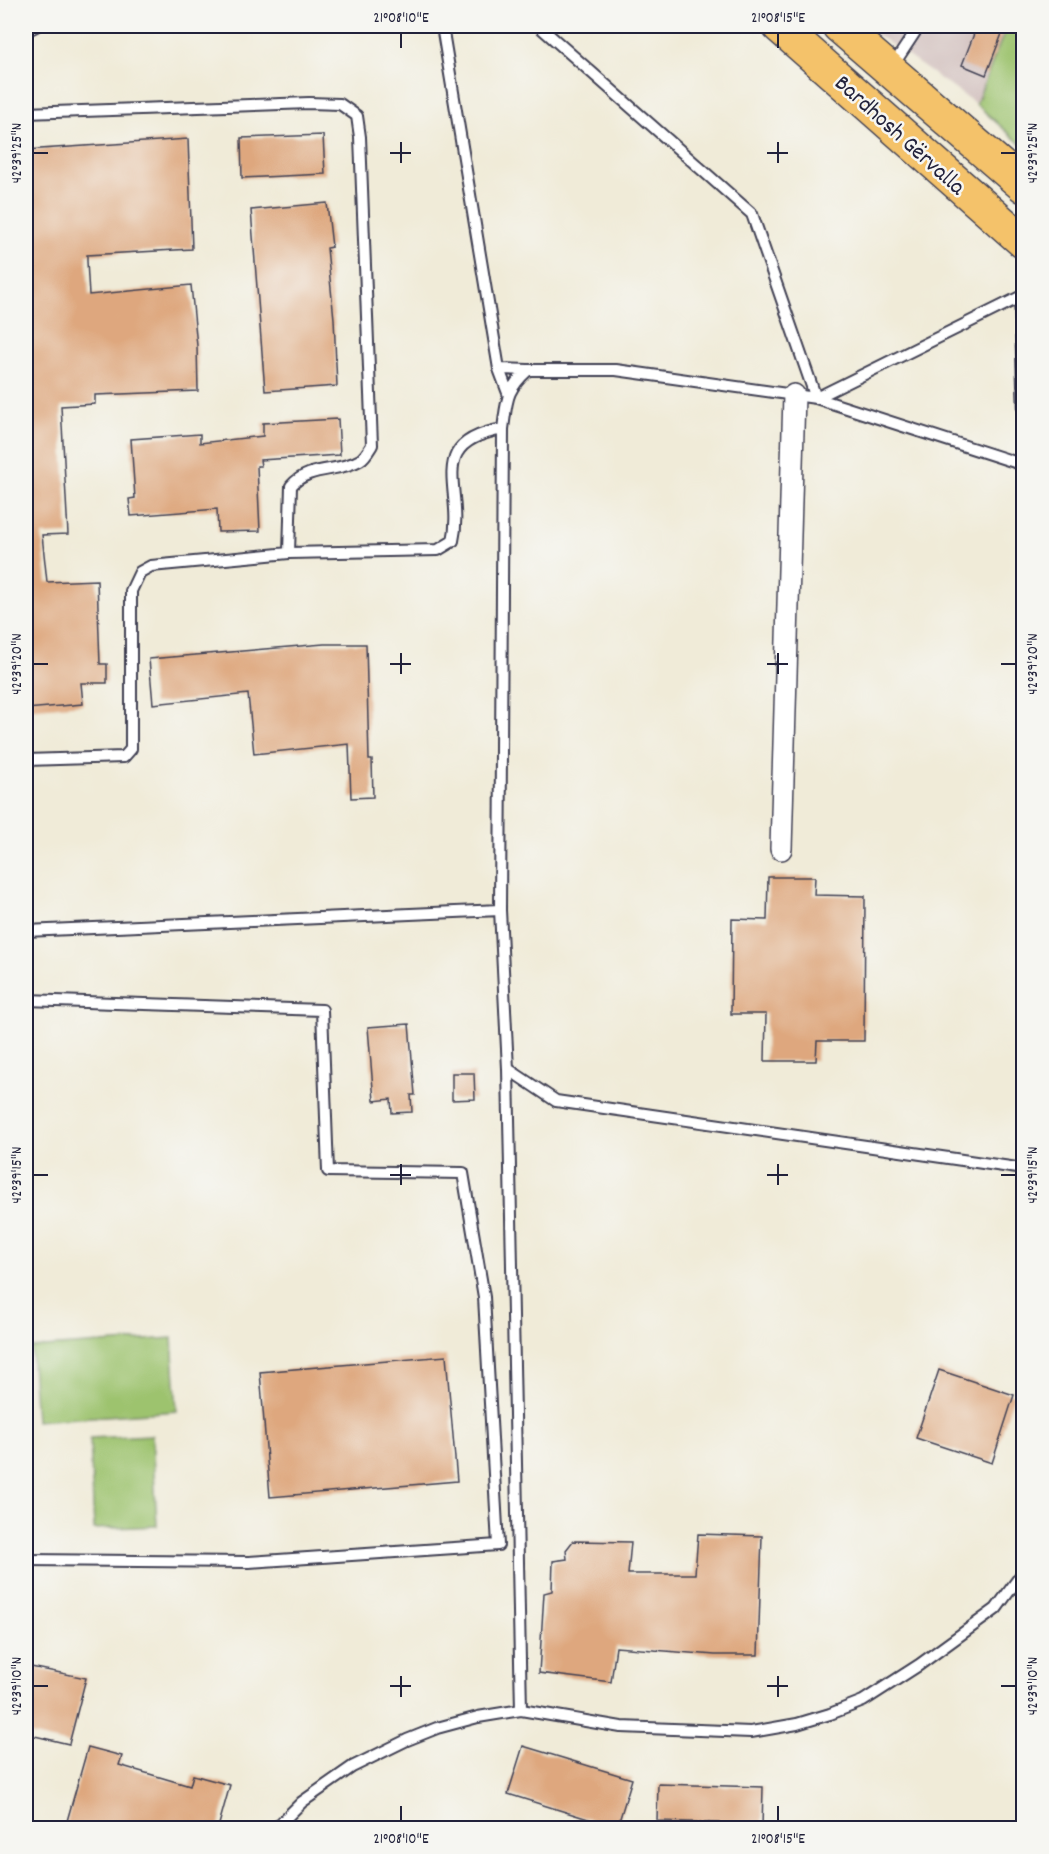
<svg xmlns="http://www.w3.org/2000/svg" width="1049" height="1854" viewBox="0 0 1049 1854" font-family="Dekko,sans-serif">
  <style>
    .industrial { fill: #d1bfbd }
    .green { fill: #9dc36e; stroke: #607254; stroke-width: 1.5 }
    .building { fill: #dea77e }
    .lines { fill: none; stroke-linecap: round; stroke-linejoin: round }
    .service-casing { stroke: #414053; stroke-width: 14 }
    .minor-casing { stroke: #414053; stroke-width: 24 }
    .trunk-casing { stroke: #414053; stroke-width: 36 }
    .service { stroke: #fff; stroke-width: 10 }
    .minor { stroke: #fff; stroke-width: 21 }
    .trunk { stroke: #f4c26a; stroke-width: 33 }
    .ticks { fill: none; stroke: #22223b; stroke-width: 2 }
    .labels { text-anchor: middle; stroke-width: 5; stroke-linejoin: round; paint-order: stroke }
    .street-label { font-size: 24px; fill: #22223b; stroke: #f6f6f2 }
    .neatline { fill: none; stroke: #22223b; stroke-width: 2 }
    .ticks-label { font-size: 15px; text-anchor: middle; fill: #22223b }
  </style>
  <rect width="100%" height="100%" fill="#f6f6f2"/>
  <filter id="ink" filterUnits="userSpaceOnUse"><feTurbulence type="fractalNoise" baseFrequency=".0167" numOctaves="2"/><feDisplacementMap in="SourceGraphic" scale="12" xChannelSelector="R" yChannelSelector="G"/><feConvolveMatrix kernelMatrix="1 2 1 2 8 2 1 2 1" color-interpolation-filters="sRGB"/></filter>
  <filter id="wash" filterUnits="userSpaceOnUse"><feTurbulence type="fractalNoise" baseFrequency=".008" numOctaves="4" result="noise"/><feDisplacementMap in="SourceGraphic" scale="24" xChannelSelector="R" yChannelSelector="G"/><feGaussianBlur stdDeviation="1.35" result="paint"/><feColorMatrix in="noise" values="0 0 0 0 0 0 0 0 0 0 0 0 0 0 0 0 0 1.4 0 .05"/><feComposite in="paint" operator="in"/></filter>
  <g filter="url(#wash)">
    <rect width="100%" height="100%" fill="#f0ebd8"/>
    <path class="industrial" d="M865,26H1007L976,104Z"/>
    <path class="green" d="M1007,26H1023V146L976,104Z
      M172,1338L177,1411L36,1421L31,1348Z
      M152,1435L157,1526L94,1529L90,1438Z"/>
    <g id="blocks">
      <path class="building" d="M977,26H1005L986,75L962,65Z
        M323,135L325,174L242,178L241,138Z
        M188,139L192,249L87,255V261L89,295L191,285L197,346L198,391L95,395V404L61,406L68,534L42,535L47,582L97,580L100,664H107V683H81L83,704L26,709V150Z
        M327,203L332,247L327,248L334,319L337,386L265,391L251,210Z
        M338,419L340,455L260,460L261,466H257L260,531L218,532L217,509L131,516L129,499L135,498L131,439L200,434V443L263,436V423Z
        M324,644H366L369,760H372L373,797L351,798L349,744L254,754L248,694L153,704L149,659Z
        M768,877H815L814,895L865,896L864,1041H817L816,1061H765L766,1014H731L732,919L767,920Z
        M409,1024L415,1095H411L412,1112L392,1113L391,1099L374,1101L368,1027Z
        M452,1073H474L475,1099L452,1100Z
        M446,1356L457,1481L270,1497L260,1372Z
        M939,1370L1014,1395L992,1463L916,1438Z
        M698,1534L762,1536L758,1655H715L616,1647L611,1682L539,1673L544,1593L552,1591L553,1561L567,1559L566,1550L573,1541L631,1542L628,1574H695Z
        M26,1666L86,1678L69,1744L26,1734Z
        M523,1746L632,1779L617,1828L508,1794Z
        M88,1747L122,1756L119,1765L190,1786L193,1775L230,1785L218,1828H65Z
        M658,1784L763,1787L762,1828H718L719,1823L657,1821Z"/>
    </g>
  </g>
  <g filter="url(#ink)">
    <use href="#blocks" fill-opacity="0" stroke="#414053" stroke-width="1.5"/>
    <g class="lines">
      <defs>
        <path id="service" d="M442,26L499,369L508,393
          M539,26L752,214L816,398
          M26,31L36,26
          M892,67L919,26
          M26,113L309,103L340,104L357,116L360,137L372,445C369,450 365,457 360,460C338,473 309,465 291,486L289,553
          M1020,297L1024,415
          M499,369L528,370
          M816,398L1020,297L1024,292
          M26,760L124,757L131,749V591L140,572L151,566L289,553L438,550L453,541C465,489 423,443 503,429
          M26,931L500,910
          M26,1000L322,1010L328,1171L463,1173L484,1297L498,1545L249,1562L26,1560
          M508,1069L556,1101L1024,1169
          M521,1710L508,1069L500,910L503,429C507,401 505,391 528,370H616L816,398L1024,465
          M276,1828L302,1802L352,1767L407,1740L437,1728L478,1717L521,1710L621,1727L751,1732L797,1724L830,1714L863,1701L919,1665L996,1609L1024,1571"/>
        <path id="minor" d="M781,849L794,395"/>
        <path id="trunk" d="M779,26L1024,242
          M839,26L1024,186"/>
      </defs>
      <use href="#service" class="service-casing"/>
      <use href="#minor" class="minor-casing"/>
      <use href="#trunk" class="trunk-casing"/>
      <use href="#service" class="service"/>
      <use href="#minor" class="minor"/>
      <use href="#trunk" class="trunk"/>
    </g>
  </g>
  <path class="ticks" d="M401,33V48M778,33V48M401,142V163M778,142V163M33,153H48M390,153H411M767,153H788M1001,153H1016M401,653V674M778,653V674M33,664H48M390,664H411M767,664H788M1001,664H1016M401,1164V1185M778,1164V1185M33,1175H48M390,1175H411M767,1175H788M1001,1175H1016M401,1676V1697M778,1676V1697M33,1686H48M390,1686H411M767,1686H788M1001,1686H1016M401,1806V1821M778,1806V1821"/>
  <g class="labels">
    <g class="street-label">
      <text transform="translate(901 134) rotate(42)" y="8">Bardhosh Gërvalla</text>
    </g>
  </g>
  <rect width="1049" height="1854" fill="none" stroke="#f6f6f2" stroke-width="66"/>
  <rect x="33" y="33" width="983" height="1788" class="neatline"/>
  <g class="ticks-label">
    <text x="401" y="22">21°08'10"E</text>
    <text x="778" y="22">21°08'15"E</text>
    <text transform="translate(16 153) rotate(-90)" y="5">42°39'25"N</text>
    <text transform="translate(1032 153) rotate(-90)" y="5">42°39'25"N</text>
    <text transform="translate(16 664) rotate(-90)" y="5">42°39'20"N</text>
    <text transform="translate(1032 664) rotate(-90)" y="5">42°39'20"N</text>
    <text transform="translate(16 1175) rotate(-90)" y="5">42°39'15"N</text>
    <text transform="translate(1032 1175) rotate(-90)" y="5">42°39'15"N</text>
    <text transform="translate(16 1686) rotate(-90)" y="5">42°39'10"N</text>
    <text transform="translate(1032 1686) rotate(-90)" y="5">42°39'10"N</text>
    <text x="401" y="1843">21°08'10"E</text>
    <text x="778" y="1843">21°08'15"E</text>
  </g>
</svg>
